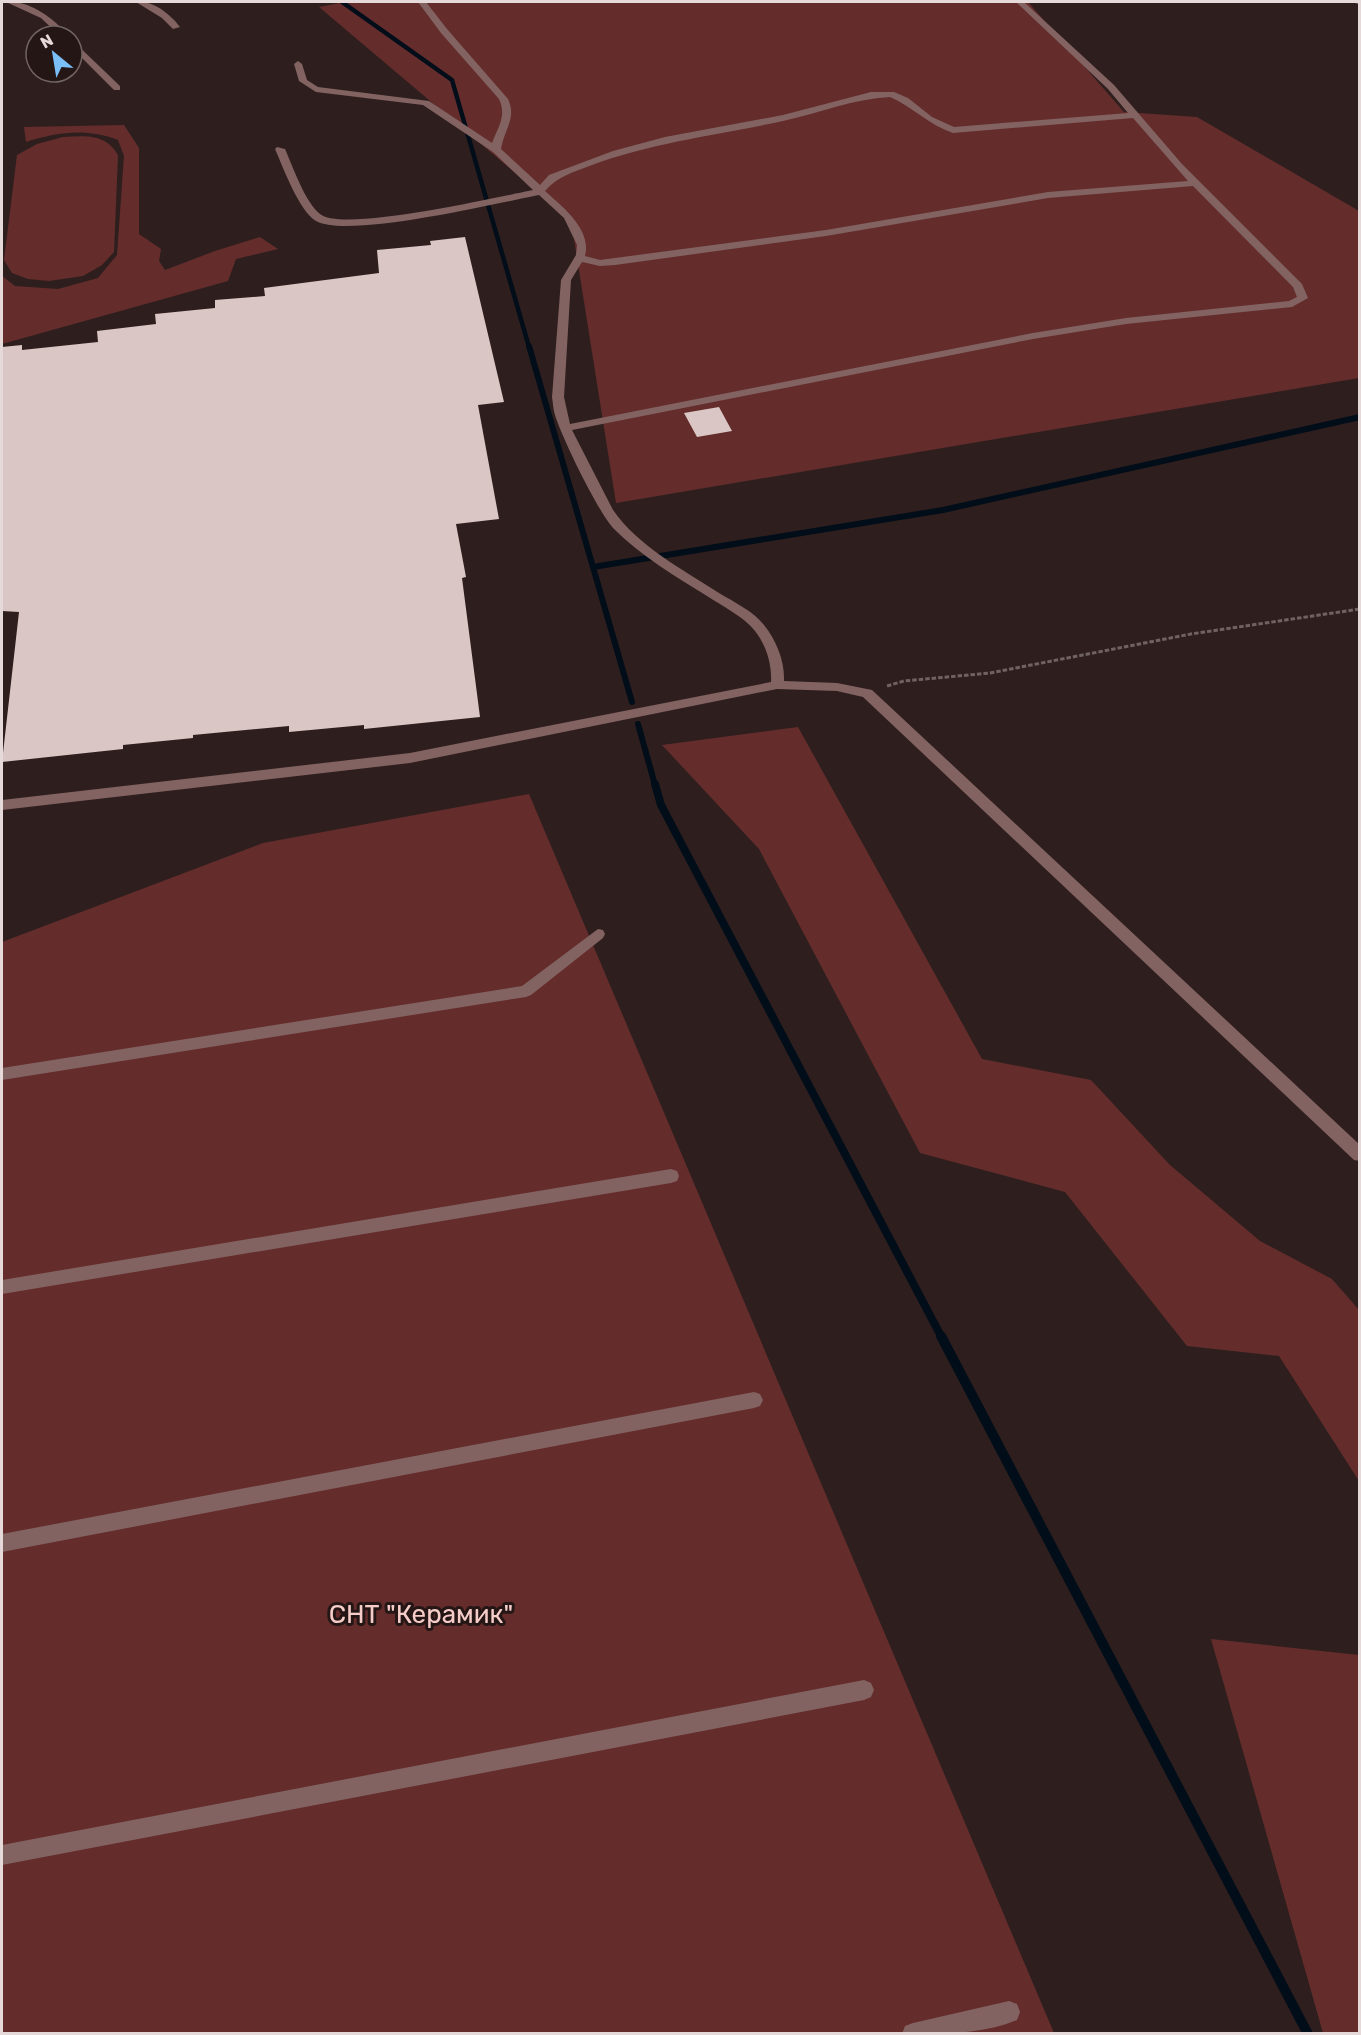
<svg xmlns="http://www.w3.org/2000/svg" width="1361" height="2035" viewBox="0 0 1361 2035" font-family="Rubik,sans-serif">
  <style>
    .green { fill: #642d2c }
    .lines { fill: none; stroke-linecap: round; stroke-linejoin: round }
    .stream-far3 { stroke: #010d19; stroke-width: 4.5 }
    .stream-far2 { stroke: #010d19; stroke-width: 6 }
    .stream-far1 { stroke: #010d19; stroke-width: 8 }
    .stream { stroke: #010d19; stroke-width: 10 }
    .building { fill: #dac6c4 }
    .path { stroke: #6f6261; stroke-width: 3; stroke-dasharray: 4.5 2; stroke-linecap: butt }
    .minor { fill: #826361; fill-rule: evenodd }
    .labels { text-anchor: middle; stroke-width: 6; stroke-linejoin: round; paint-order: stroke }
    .near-park-label { font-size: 26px; fill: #f6ccc9; stroke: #241615 }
  </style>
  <rect width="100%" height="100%" fill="#2e1f1e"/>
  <path class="green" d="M345,2H1028L1124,112L1197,117L1359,211V378L616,503L571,220L319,7Z
    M124,125L139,148V234L161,249L159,261L165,270L215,251L260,237L278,249L236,259L228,281L2,344V276L15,286L58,289L98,278L117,255L124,156L118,140C86,128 58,132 26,142L24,127Z
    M63,137C85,136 105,133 118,155L114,252L102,265L83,276L49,281L28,279L12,273L4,260L17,155L37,144Z
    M798,727L982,1059L1091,1080L1170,1165L1260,1241L1332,1279L1359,1310V1481L1279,1356L1187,1346L1065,1192L920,1153L759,849L662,745Z
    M529,794L1054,2033L2,2034V942L263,843Z
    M1211,1639L1359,1655V2033H1323Z"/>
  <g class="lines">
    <path class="stream-far3" d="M342,2L452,80L529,347"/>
    <path class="stream-far2" d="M529,346L632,702
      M593,567L943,510L1360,417
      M638,724L655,785"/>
    <path class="stream-far1" d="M655,784L661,805L942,1338"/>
    <path class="stream" d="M941,1336L1308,2034"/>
  </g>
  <path class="building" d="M465,237L504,402L478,405L499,519L456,524L466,577L462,578L480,717L364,729V725L289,732V726L193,735V738L123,745V749L2,762L19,612L2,611V347L22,345V350L98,342L97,331L156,324L155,314L215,308V300L265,296L264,288L379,273L377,250L431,245L430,241Z
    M719,407L732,431L697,437L684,413Z"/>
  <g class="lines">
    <path class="path" d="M887,686L904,681L990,673L1191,634L1360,609"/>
    <path class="minor" d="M6,2C30,0 54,19 69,36H60L41,18Z
      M136,2C153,0 170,14 180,27L173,29L162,18Z
      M418,2H426L447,29L508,99C517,118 504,130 501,149L540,185L549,175L613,151L665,137L783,115L871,92H894L908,98L932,117L954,127L1128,113L1108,89L1016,2H1024L1114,85L1182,164L1302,284L1308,298L1292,307L1126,324L1033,339L572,430L613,510C638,546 682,569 719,593C734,602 753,611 764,625C776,640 785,661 784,681L837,683L872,690L1360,1145V1161L1354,1160L863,697L837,691L777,689L410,763L2,810V800L410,753L771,682C772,664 766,645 755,631C743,616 722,606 707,596C675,576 641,556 614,529C598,512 562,438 555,415C553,409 553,403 552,397L561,280L576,255L577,245L564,218L539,195C497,203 347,239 316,221C299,211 283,167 275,149L277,147L285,149C293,167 305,202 320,214C342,233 498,197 533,190L493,152L423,105L316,92L299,81L294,64L298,61L302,64L307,80L318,87L429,101L492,143C498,127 507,116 499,99L441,33ZM890,97C913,107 929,125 953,133L1133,118L1188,181L1048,192L826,230L600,260L585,256C592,230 563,207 545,191C558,176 574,172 592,165C654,142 719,135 783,121C819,113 853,99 890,97ZM1193,186L1293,287L1297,297L1289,301L1126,318L1033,333L570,424L564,397L571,280L582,262L600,266L615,265L826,236L1048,198Z
      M1353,2H1360V5Z
      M72,40L120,86V90H114L72,48Z
      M598,929L603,930L605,934L603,938L531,995L526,997L2,1080V1068L522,986Z
      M671,1169L677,1171L679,1176L677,1181L671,1183L2,1294V1280Z
      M754,1392L760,1394L763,1400L760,1406L754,1408L2,1552V1534Z
      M864,1680L871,1683L874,1690L871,1697L864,1700L2,1865V1845Z
      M1009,2001L1017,2004L1020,2012L1017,2020C980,2035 941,2034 902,2034L905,2026L913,2023Z"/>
  </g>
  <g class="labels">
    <g class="near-park-label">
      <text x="421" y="1623">СНТ "Керамик"</text>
    </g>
  </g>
  <rect width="1361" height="2035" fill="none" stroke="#e5dad9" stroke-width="6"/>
  <g transform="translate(54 54) rotate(330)"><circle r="28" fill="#241615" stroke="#716463" stroke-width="1.5"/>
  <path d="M0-4.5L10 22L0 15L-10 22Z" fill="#7abff8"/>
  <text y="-9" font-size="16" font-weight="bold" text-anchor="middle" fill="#e5dad9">N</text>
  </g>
</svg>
